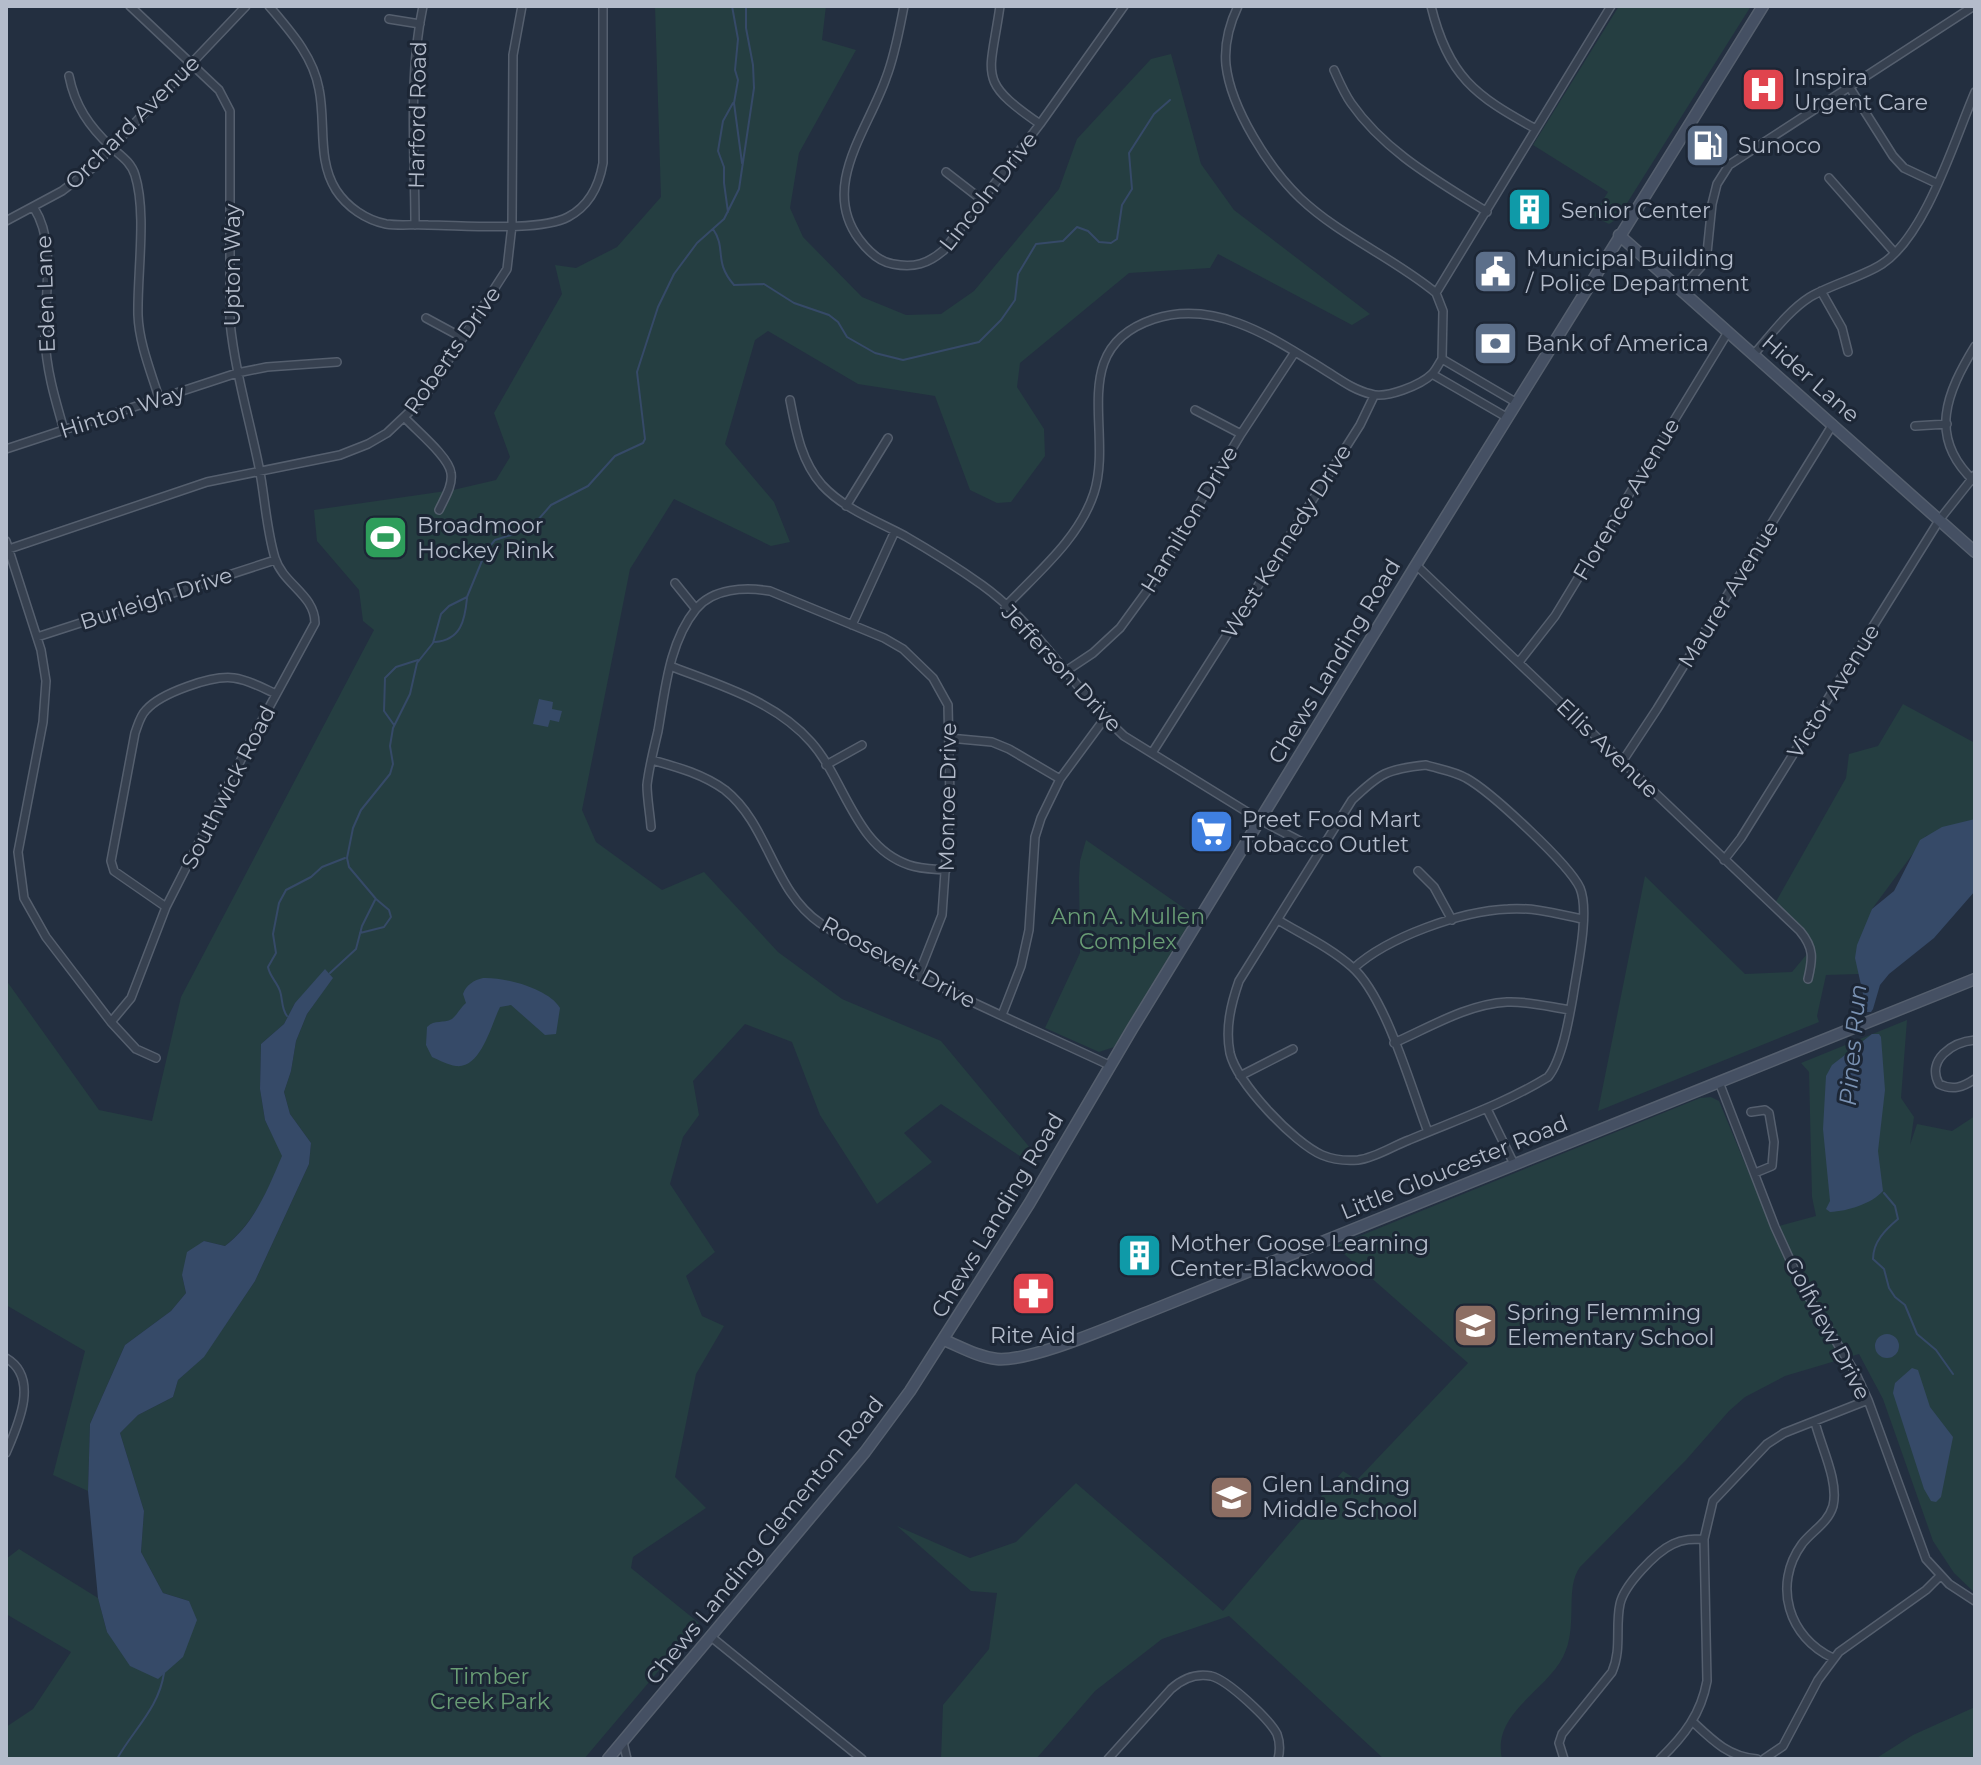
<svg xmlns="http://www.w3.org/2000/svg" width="1981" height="1765" viewBox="0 0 1981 1765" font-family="Montserrat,sans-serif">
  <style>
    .green { fill: #253e41 }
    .water { fill: #364a68 }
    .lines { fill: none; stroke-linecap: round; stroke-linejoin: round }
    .stream { stroke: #364a68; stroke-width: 2 }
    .street-casing { stroke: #555f6e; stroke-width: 10 }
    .secondary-casing { stroke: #555f6e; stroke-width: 13 }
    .street { stroke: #374150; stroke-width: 7 }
    .secondary { stroke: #455063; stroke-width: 10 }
    .labels { text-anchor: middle; stroke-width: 6; stroke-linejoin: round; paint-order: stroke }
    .poi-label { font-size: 22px; fill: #b4bccb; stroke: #1c2635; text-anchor: start }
    .street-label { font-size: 22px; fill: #b4bccb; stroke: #1c2635 }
    .park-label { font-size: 22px; fill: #699d75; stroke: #1c2635 }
    .water-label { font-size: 24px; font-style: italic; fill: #7a92b3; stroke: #1c2635 }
  </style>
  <rect width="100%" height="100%" fill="#232f40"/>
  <path class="green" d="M655,6H826L822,40L856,50L799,153L790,208L803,237L862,297L906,315L941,314L974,291L1059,189L1077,139L1151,59L1171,54L1201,164L1234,210L1370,314L1352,325L1218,254L1210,268L1129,273L1020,363L1017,387L1044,429L1045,456L1011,502L997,503L970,490L935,396L858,384L768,331L755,340L725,444L774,502L790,542L771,546L674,499L630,569L582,810L596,842L662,890L704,872L778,952L842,999L941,1041L1036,1155L1032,1164L941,1104L904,1133L932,1162L877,1204L820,1115L792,1042L745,1024L693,1081L699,1115L683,1137L670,1184L715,1252L686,1276L702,1316L724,1326L696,1374L675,1477L706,1508L633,1557L631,1568L699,1623L584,1759H6V1727L33,1709L71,1652L6,1614V1559L19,1549L98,1598L107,1632L189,1601L163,1593L141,1552L144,1511L120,1433L138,1415L173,1397L178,1380L204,1356L255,1281L309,1164L311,1143L290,1114L284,1092L291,1071L296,1041L307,1014L332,978L295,1003L284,1024L261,1044L260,1089L265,1120L283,1156C268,1190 254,1223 225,1246L204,1241L182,1275L186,1293L171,1311L125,1345L90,1424L88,1491L53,1475L85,1351L6,1305V980L99,1110L152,1121L181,997L374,630L363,621L359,590L317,541L314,510L453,490L496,480L510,457L494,413L562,294L555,265L576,268L617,247L661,197Z
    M1619,6H1751L1617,219L1609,224L1593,216L1608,192L1533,145Z
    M1903,704L1975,743V822L1926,836L1872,909L1859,974L1826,975L1817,1016L1819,1022L1598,1111L1645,876L1745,974L1792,972L1812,948L1774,905L1846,778L1849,754L1878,746Z
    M1086,840L1194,915L1114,1047L1099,1052L1045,1028L1080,953L1079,878L1080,861Z
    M1907,1020L1901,1098L1914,1117L1910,1145L1917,1124L1952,1131L1975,1116V1593L1954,1573L1933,1541L1883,1399L1859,1354L1785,1376L1745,1397L1729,1411L1686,1460L1580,1567C1564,1589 1579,1626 1563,1657C1544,1693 1492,1713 1502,1759H1384L1229,1616L1162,1639L1095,1691L1036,1759H941L943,1705L989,1649L997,1593L971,1591L897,1526L970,1558L1016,1542L1076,1483L1223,1611L1343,1471L1357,1480L1468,1363L1335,1246L1700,1098L1711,1097L1719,1101L1792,1277L1796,1275L1775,1227L1816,1216L1812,1197L1809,1072L1801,1063Z
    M1975,1707V1759H1875L1913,1735Z"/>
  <path class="water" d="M539,699L553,702L552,709L562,711L559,722L550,720L548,727L533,724Z
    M1975,819V891L1934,938L1889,974L1880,985L1873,1009L1871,1012H1867L1855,958L1857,945L1872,909L1894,891L1920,840L1942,827Z
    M325,969L333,978L307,1014L296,1041L291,1071L284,1092L290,1114L311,1143L309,1164L255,1281L204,1357L178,1380L173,1397L138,1415L120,1433L144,1511L141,1552L163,1593L189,1601L197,1620L183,1657L158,1679L130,1666L107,1632L98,1598L88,1491L90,1424L125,1345L171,1311L186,1293L182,1275L187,1252L204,1241L225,1246C254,1224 268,1189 282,1156L265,1120L260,1089L261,1044L284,1024L295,1003Z
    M483,978C505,977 549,989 560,1008L556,1034L545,1035L511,1005L500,1007C491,1025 481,1069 456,1066C448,1065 439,1060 432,1057L426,1045L427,1027C435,1019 443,1024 452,1019C457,1015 461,1007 466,1003L463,994C466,985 474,980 483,978Z
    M1872,1034H1879L1881,1037L1885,1090L1878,1151L1883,1191C1871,1204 1848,1211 1830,1212L1826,1209L1830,1201L1823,1129L1826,1076L1832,1065Z
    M1875 1346a12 12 0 1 1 24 0a12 12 0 1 1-24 0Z
    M1912,1368L1918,1370L1930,1407L1953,1437L1941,1497L1936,1502L1931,1501L1924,1489L1893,1393L1895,1383Z"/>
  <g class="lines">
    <path class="stream" d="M732,6L738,39L735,70L738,80L734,103L742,163
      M728,212L724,183V167L718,151L723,121L733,103
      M713,229C727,249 713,261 734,285L764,284L794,303L829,315L838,322L847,337L875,353L903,360L979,342L1001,320L1015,300L1018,274L1036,244L1063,241L1077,227L1088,231L1099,242L1111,243L1117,239L1122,205L1132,189L1129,153L1154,114L1170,100
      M435,642C461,640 465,620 467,598
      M394,725L384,711L385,678L396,667L418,660
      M360,933L384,927L391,917L389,910L376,899L349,867L347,858L353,828L361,810L390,774L393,764L390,746L393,728L410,694L417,663L433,643L441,614L449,606L467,597L486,551L495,540L530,529L551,505L588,486L615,456L643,443L645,439L637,372L658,307L674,274L697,243L724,219L739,189L754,88L753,65L746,28V6
      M330,973L356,949L362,926L375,900
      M287,1016C281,1008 283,1000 280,991C277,982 270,977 268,967L276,953L273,934L279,903L286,890L311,877L322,867L345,858
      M1884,1193L1895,1206L1898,1219C1885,1230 1873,1242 1873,1259L1884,1269L1889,1288L1895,1297L1905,1305L1917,1334L1936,1350L1953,1374
      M117,1759C133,1730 159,1708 164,1673"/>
    <defs>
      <path id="street" d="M269,6C290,31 313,56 319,89C326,123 317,160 336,190C347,207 366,220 386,224C399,226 415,224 428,225C462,225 540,232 568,217C589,206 599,186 603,163V6
        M904,6C899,31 895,55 886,78C868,130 820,186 859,239C868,251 879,262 893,264C914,268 928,264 944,250L1040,124L1124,6
        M1000,6C990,77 976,80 1040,124
        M1238,6C1229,25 1224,44 1226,65C1231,109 1269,168 1300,198C1340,236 1394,258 1436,293
        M1431,6C1448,76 1475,96 1536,129
        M389,19L420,24
        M1334,70C1339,81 1344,93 1351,103C1385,152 1438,181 1487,212
        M69,76C75,106 89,126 111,147C121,156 131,162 135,175C147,213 137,274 138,315C139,343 151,372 159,398
        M1850,88L1893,156L1904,168L1936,183
        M946,172L982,200
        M1829,178L1895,253
        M34,208C57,244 44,296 45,337C46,369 55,399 64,430
        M6,221L62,191L91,169L246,6
        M415,225C415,153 408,76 423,6
        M1680,290L1701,267L1707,253L1712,204L1717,184L1729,165L1974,6
        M1821,291L1842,328L1848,352
        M426,318L463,338
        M1754,354C1771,335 1788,311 1810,297C1832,284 1862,277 1882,264C1926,235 1954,141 1975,92
        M1442,359L1443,311L1436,293L1611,6
        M1442,359L1517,403
        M1432,374L1508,418
        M790,400C796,431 801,461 822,485C844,509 877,521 905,536C931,551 958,568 982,585C1038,625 1074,690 1124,736L1260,820L1319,851
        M1195,410L1241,434
        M405,418C417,431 449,457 451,473C453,486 444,499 439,510
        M1915,426L1947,424
        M6,449L237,373L267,367L337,362
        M1974,481C1927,437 1947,392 1975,346
        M846,506L888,438
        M6,541L41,650L46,681L43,722L18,852L24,898L46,937L111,1022L136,1049L156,1058
        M6,550L207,482L340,455L368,444L387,433L424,398L507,269L512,225L513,55L522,6
        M1416,565L1800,931C1814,948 1813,958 1808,979
        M675,583L696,609
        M1005,607C1037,573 1079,539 1094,493C1114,431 1066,348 1154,319C1216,299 1273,338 1323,369C1338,378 1353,390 1371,394C1386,399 1421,385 1432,374C1436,370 1439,363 1442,359
        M852,625L895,531
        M37,637L275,560
        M1519,662L1555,616L1728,332
        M670,666C719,685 775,701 811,742C845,780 855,847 909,865C920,869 934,869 946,870
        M1066,671L1093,653L1120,628L1147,591L1241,434L1295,352
        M949,738L992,742L1009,749L1060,779
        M1152,753L1360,425L1374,396
        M652,760C677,767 703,774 725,790C769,825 773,891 820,923C839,937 863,947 884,958C958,998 1035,1030 1111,1066
        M1622,762L1657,709L1833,424
        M826,765L862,745
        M1426,765C1439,769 1454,771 1466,778C1490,791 1569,864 1580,888C1590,912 1577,969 1573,996C1569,1019 1562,1060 1548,1077C1504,1104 1456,1120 1409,1140C1393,1146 1375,1158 1358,1160C1346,1161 1334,1160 1322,1155C1294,1143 1237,1083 1230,1053C1225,1028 1231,1004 1239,981L1352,800C1380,773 1387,769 1426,765Z
        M651,827C650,814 647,798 647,785C649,767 654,748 658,731C665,691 669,642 696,609C713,588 745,587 770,591L884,638L903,649L933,678L948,705L950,800L942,915L918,976
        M1724,860L1741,838L1940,519L1975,475
        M1418,871L1434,887L1452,920
        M166,907L114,871L111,861L135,733C138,725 140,716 146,710C161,693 212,675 234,678C249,680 263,688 276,694
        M1278,920C1303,935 1331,948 1352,967C1386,997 1411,1088 1428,1132
        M1354,968C1388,937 1461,911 1508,909C1533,907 1558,914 1582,919
        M1002,1015L1021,966L1029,930L1035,837L1041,818L1060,779L1105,718
        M111,1022L131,998L166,907L248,746L315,623C315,595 283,584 275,558C266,528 265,497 259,467C249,418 235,371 230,322V111L219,90L130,6
        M1975,1040C1952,1042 1926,1060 1939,1084C1953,1091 1963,1087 1975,1079
        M1394,1043C1430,1027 1468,1004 1507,1002C1528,1001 1550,1007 1570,1010
        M1240,1076L1293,1049
        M1719,1082L1775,1227L1802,1286L1856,1374L1868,1400L1926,1559L1949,1584L1975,1601
        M1487,1109L1514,1164
        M1751,1112L1765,1110L1769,1113L1774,1142L1772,1166L1755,1173
        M6,1358C40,1378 18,1425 6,1453
        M1815,1422C1821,1447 1839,1481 1833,1506C1828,1523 1812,1531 1802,1544C1772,1585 1789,1638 1833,1658
        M710,1636L862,1759
        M1693,1722C1713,1741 1729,1757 1757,1759
        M623,1742L627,1759
        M1108,1759L1171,1689C1182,1679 1195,1673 1211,1676C1228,1680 1269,1719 1277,1734C1280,1742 1280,1751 1278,1759
        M1564,1759L1559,1743L1562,1734L1612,1672C1622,1649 1615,1627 1620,1604C1624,1585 1656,1552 1673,1544C1683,1539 1693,1539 1704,1539
        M1660,1759C1684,1736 1701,1714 1707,1681L1704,1539L1713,1501L1767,1444L1784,1433L1868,1400
        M1764,1759L1783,1746L1818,1680L1839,1652L1926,1590L1940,1576"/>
      <path id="secondary" d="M1619,235L1975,552
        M944,1340C961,1347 978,1357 997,1359C1032,1362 1116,1324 1153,1310L1975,979
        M608,1759L865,1452L910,1391L1029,1204L1132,1029L1416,565L1763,6"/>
    </defs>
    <use href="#street" class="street-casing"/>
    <use href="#secondary" class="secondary-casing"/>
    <use href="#street" class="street"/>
    <use href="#secondary" class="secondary"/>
  </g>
  <defs>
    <symbol id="hospital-square" viewBox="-11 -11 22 22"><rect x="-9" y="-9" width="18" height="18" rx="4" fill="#e0444e" stroke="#1c2635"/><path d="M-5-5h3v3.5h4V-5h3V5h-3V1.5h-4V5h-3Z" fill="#fff"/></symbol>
    <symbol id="fuel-square" viewBox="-11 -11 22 22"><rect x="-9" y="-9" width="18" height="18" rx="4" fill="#5c6f8a" stroke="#1c2635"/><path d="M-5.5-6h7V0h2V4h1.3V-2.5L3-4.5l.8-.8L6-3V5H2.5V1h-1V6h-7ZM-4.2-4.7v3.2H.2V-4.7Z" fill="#fff"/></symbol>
    <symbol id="building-square" viewBox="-11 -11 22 22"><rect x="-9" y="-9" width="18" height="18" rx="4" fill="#0f9aa8" stroke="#1c2635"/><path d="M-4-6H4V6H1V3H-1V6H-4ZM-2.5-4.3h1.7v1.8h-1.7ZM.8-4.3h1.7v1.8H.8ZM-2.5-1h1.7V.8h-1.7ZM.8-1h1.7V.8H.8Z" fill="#fff"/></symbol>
    <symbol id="civic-square" viewBox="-11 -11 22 22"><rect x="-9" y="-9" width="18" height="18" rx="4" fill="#5c6f8a" stroke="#1c2635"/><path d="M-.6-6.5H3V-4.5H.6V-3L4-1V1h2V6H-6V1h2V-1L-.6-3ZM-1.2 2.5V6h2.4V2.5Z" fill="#fff"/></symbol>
    <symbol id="bank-square" viewBox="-11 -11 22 22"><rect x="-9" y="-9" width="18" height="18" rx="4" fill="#5c6f8a" stroke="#1c2635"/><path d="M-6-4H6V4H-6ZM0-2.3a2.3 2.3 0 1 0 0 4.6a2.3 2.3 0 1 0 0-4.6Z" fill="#fff"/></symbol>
    <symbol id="stadium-square" viewBox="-11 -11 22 22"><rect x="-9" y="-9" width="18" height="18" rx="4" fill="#2e9e5b" stroke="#1c2635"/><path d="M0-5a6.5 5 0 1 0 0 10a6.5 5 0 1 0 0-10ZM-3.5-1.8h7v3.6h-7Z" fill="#fff"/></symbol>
    <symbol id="supermarket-square" viewBox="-11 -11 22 22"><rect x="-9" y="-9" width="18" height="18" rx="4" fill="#3f7fe0" stroke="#1c2635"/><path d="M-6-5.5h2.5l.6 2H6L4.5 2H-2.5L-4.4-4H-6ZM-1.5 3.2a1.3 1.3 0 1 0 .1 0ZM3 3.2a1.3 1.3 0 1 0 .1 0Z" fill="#fff"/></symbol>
    <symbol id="pharmacy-square" viewBox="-11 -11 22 22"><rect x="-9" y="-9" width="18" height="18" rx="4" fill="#e0444e" stroke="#1c2635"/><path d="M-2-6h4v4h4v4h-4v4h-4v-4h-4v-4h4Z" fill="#fff"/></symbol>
    <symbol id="school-square" viewBox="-11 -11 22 22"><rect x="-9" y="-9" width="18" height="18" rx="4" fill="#8d6e63" stroke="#1c2635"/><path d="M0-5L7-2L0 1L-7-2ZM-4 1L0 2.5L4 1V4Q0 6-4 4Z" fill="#fff"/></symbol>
  </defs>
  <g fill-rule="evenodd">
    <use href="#hospital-square" x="1738" y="64" width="51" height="51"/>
    <use href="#fuel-square" x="1682" y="120" width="51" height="51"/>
    <use href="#building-square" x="1504" y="184" width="51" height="51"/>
    <use href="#civic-square" x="1470" y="246" width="51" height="51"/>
    <use href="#bank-square" x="1470" y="318" width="51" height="51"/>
    <use href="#stadium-square" x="360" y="512" width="51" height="51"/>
    <use href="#supermarket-square" x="1186" y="806" width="51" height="51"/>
    <use href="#building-square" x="1114" y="1230" width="51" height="51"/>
    <use href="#pharmacy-square" x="1008" y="1268" width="51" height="51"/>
    <use href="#school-square" x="1450" y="1300" width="51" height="51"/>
    <use href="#school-square" x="1206" y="1472" width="51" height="51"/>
  </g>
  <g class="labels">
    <g class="poi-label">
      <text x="1794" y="85">Inspira<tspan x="1794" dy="25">Urgent Care</tspan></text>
      <text x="1738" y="153">Sunoco</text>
      <text x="1561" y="218">Senior Center</text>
      <text x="1526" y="266">Municipal Building<tspan x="1526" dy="25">/ Police Department</tspan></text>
      <text x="1526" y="351">Bank of America</text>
      <text x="417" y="533">Broadmoor<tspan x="417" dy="25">Hockey Rink</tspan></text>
      <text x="1242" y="827">Preet Food Mart<tspan x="1242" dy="25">Tobacco Outlet</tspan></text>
      <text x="1170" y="1251">Mother Goose Learning<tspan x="1170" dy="25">Center-Blackwood</tspan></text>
      <text x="1507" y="1320">Spring Flemming<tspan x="1507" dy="25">Elementary School</tspan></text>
      <text x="1033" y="1343" text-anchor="middle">Rite Aid</text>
      <text x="1262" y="1492">Glen Landing<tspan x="1262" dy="25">Middle School</tspan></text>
    </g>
    <g class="street-label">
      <text transform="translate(417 115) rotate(-89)" y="8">Harford Road</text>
      <text transform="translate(132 122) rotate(-45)" y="8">Orchard Avenue</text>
      <text transform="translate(988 191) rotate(-52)" y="8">Lincoln Drive</text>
      <text transform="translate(232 265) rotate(-90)" y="8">Upton Way</text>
      <text transform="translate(45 294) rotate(-92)" y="8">Eden Lane</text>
      <text transform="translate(452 350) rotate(-55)" y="8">Roberts Drive</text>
      <text transform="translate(1811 378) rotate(41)" y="8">Hider Lane</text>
      <text transform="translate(122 411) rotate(-18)" y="8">Hinton Way</text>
      <text transform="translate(1626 499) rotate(-59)" y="8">Florence Avenue</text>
      <text transform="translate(1189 519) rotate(-59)" y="8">Hamilton Drive</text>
      <text transform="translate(1286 541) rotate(-58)" y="8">West Kennedy Drive</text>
      <text transform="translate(1728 594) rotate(-58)" y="8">Maurer Avenue</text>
      <text transform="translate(156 598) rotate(-18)" y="8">Burleigh Drive</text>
      <text transform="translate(1334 661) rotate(-59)" y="8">Chews Landing Road</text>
      <text transform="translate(1062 668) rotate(47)" y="8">Jefferson Drive</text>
      <text transform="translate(1833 691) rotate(-58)" y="8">Victor Avenue</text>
      <text transform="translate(1608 748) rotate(44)" y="8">Ellis Avenue</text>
      <text transform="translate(228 787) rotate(-63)" y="8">Southwick Road</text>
      <text transform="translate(947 797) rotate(-89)" y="8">Monroe Drive</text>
      <text transform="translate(899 962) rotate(28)" y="8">Roosevelt Drive</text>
      <text transform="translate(1454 1167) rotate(-22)" y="8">Little Gloucester Road</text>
      <text transform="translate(997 1215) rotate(-59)" y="8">Chews Landing Road</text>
      <text transform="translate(1828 1328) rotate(62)" y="8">Golfview Drive</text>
      <text transform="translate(764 1540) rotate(-51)" y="8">Chews Landing Clementon Road</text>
    </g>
    <g class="park-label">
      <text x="1128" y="924">Ann A. Mullen<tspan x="1128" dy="25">Complex</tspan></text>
      <text x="490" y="1684">Timber<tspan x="490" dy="25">Creek Park</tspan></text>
    </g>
    <g class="water-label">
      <text transform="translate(1853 1045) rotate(-85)" y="8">Pines Run</text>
    </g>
  </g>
  <rect width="1981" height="1765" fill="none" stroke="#b4bccb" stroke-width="16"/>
</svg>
